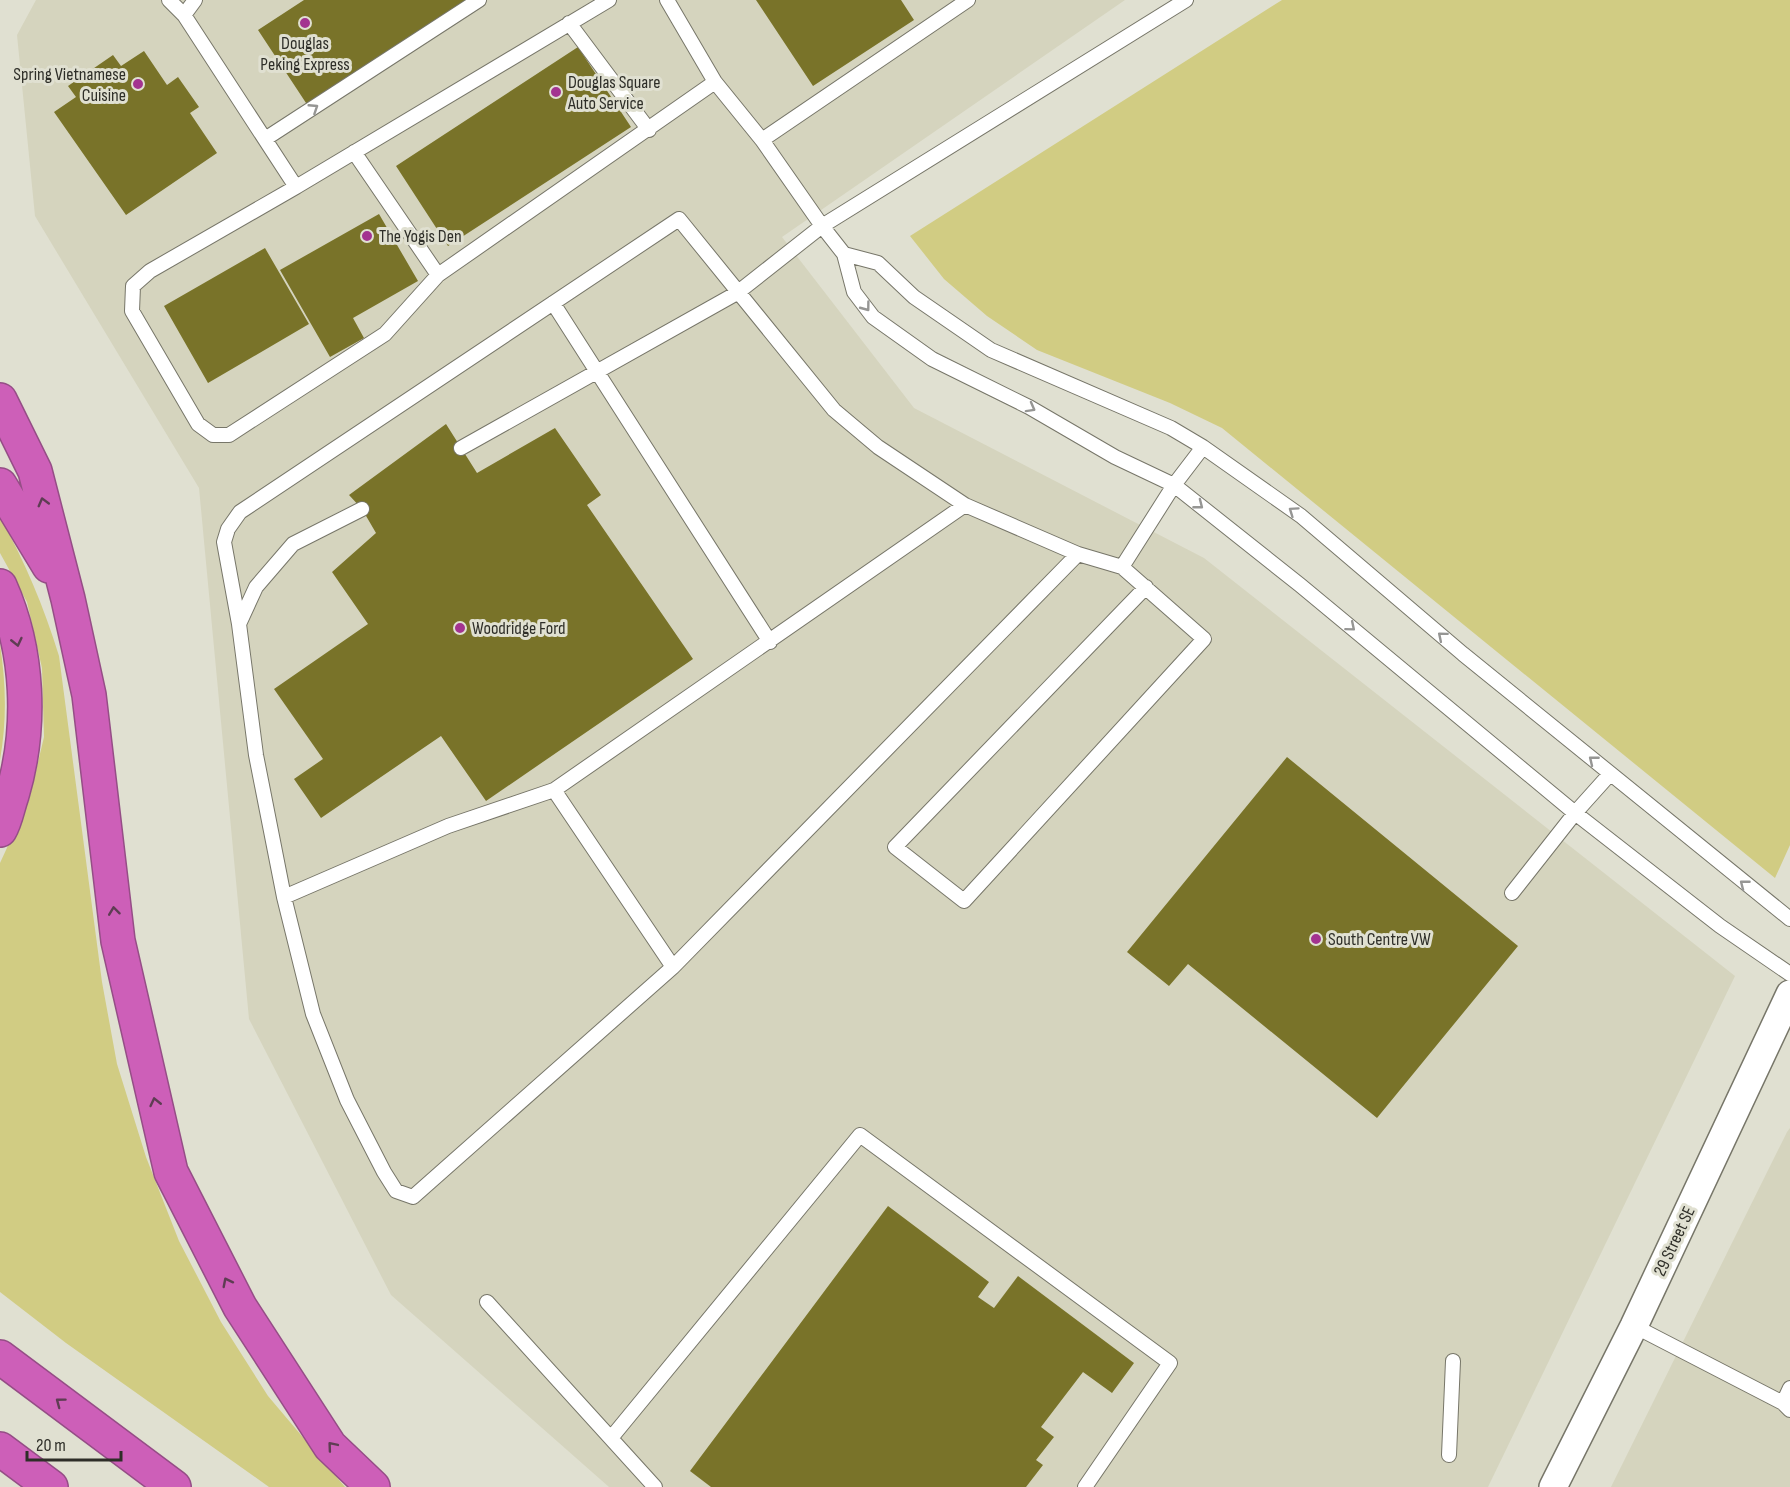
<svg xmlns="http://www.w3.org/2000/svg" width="1790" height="1487" viewBox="0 0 1790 1487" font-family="'Sofia Sans Condensed',sans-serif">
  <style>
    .built { fill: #d5d4be }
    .green { fill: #d1cc83 }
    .building { fill: #797329 }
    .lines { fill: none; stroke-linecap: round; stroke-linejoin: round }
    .service-casing { stroke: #777669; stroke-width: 16 }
    .minor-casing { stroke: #777669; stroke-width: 30 }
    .motorway-casing { stroke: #954e86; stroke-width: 36 }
    .service { stroke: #fff; stroke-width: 14 }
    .minor { stroke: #fff; stroke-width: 27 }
    .motorway { stroke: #cd5fb8; stroke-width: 33 }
    .oneway { stroke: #969694 }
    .oneway2 { stroke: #5e3d53 }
    .poi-dot { fill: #a33390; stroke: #e0e0d1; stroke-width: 2 }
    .labels { text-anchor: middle; stroke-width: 6; stroke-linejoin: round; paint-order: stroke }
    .poi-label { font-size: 18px; fill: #2e2e28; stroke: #e0e0d1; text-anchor: start }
    .street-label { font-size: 18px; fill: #2e2e28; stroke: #e0e0d1 }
  </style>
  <rect width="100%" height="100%" fill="#e0e0d1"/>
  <path class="built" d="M36,0H1125L782,237L914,408L1204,558L1735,976L1488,1487H609L391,1295L249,1019L199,488L35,216L17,35Z
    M1790,1128V1487H1611L1787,1132Z"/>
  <path class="green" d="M1282,0H1790V845L1775,878L1222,428L1170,403L1037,350L987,316L944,279L910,236Z
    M0,517C25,562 44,607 59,656L102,982L117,1064L146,1157L179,1241L221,1322L268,1396L345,1487H269L66,1343L0,1292V863L29,800L44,737L42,668L27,602L0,553Z
    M0,644C6,684 7,720 0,760Z"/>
  <path class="building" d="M304,0H470L308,106L258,30Z
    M756,0H901L914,20L813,86Z
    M578,47L631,127L448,246L396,166Z
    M144,51L167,85L178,77L199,107L190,113L217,153L126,215L54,112L76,97L68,86L113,55L121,66Z
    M379,214L418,281L353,318L364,338L330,357L280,270Z
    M265,248L309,324L208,383L164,306Z
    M446,424L477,473L555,428L601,495L587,505L693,659L486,801L441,736L321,818L294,779L323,759L274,689L368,624L332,572L376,533L362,509L349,495Z
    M1287,757L1518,946L1377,1118L1188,964L1169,986L1127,952Z
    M888,1206L989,1282L978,1297L994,1308L1018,1276L1134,1363L1112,1393L1083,1372L1041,1427L1054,1437L1036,1460L1043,1465L1026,1487H711L690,1471Z"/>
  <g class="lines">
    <defs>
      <path id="service" d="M169,0L184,15
        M195,0L184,15L296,187L150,271L133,286L132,311L198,424L213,435H229L385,334L438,275L715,82
        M667,0L715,82L762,140L822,226L844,254L854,292L873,317L932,359L1029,407L1115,457L1174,485L1300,585L1575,813L1720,926L1790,974
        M569,23L649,130
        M265,139L479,0
        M762,140L968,0
        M354,152L438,275
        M296,187L609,0
        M844,254L878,263L914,297L991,350L1171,428L1203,447L1301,516L1463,654L1790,919
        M553,303L770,642
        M461,448L737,293L822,226L1186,0
        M362,509L293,544L256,587L239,624L256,755L284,897L313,1014L347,1100L384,1172L396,1191L413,1197L673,967L1078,554
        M1122,567L1204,639L964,901L895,847L1146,587
        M239,624L224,542L228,529L240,512L679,219L834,410L878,447L965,505
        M554,790L673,967
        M1512,893L1575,813L1610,774
        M284,897L448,826L554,790L965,505L1078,554L1122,567L1174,485L1203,447
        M487,1302L655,1487
        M1634,1326L1783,1403
        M1790,1388L1783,1403L1790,1410
        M611,1438L860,1135L1170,1363L1085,1487
        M1449,1455L1453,1361"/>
      <path id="minor" d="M1553,1487L1634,1326L1790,994"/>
      <path id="motorway" d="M0,400L35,471L68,599L89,695L118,941L171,1172L240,1307L330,1446L373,1487
        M0,485L49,566
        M0,586C29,651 32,728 12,795C8,806 6,820 0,830
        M0,1357L174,1487
        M0,1449L51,1487"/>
    </defs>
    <use href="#service" class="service-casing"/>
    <use href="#minor" class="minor-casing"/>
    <use href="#motorway" class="motorway-casing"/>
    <use href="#service" class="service"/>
    <use href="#minor" class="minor"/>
    <use href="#motorway" class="motorway"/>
  </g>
  <defs><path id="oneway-chevron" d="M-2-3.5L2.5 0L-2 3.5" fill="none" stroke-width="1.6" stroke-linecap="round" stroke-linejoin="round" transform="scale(1.5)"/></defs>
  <g class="oneway">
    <use href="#oneway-chevron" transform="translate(314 108) rotate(-33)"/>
    <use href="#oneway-chevron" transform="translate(866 307) rotate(53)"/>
    <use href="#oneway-chevron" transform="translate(1031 408) rotate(29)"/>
    <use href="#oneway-chevron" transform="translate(1199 505) rotate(38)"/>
    <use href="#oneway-chevron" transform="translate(1293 511) rotate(-145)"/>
    <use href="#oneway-chevron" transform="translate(1351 627) rotate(40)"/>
    <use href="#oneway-chevron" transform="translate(1442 636) rotate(-140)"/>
    <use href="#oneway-chevron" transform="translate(1593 760) rotate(-141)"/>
    <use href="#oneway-chevron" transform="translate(1744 884) rotate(-142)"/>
  </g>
  <g class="oneway2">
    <use href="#oneway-chevron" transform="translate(43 502) rotate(-105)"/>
    <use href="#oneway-chevron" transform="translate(17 642) rotate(77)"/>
    <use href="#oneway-chevron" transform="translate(114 911) rotate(-97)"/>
    <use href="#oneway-chevron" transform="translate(155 1102) rotate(-103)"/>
    <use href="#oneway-chevron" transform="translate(227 1282) rotate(-117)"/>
    <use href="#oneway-chevron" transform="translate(60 1402) rotate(-143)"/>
    <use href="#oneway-chevron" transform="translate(332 1446) rotate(-130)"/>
  </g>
  <g class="poi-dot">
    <circle cx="305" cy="23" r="6"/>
    <circle cx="138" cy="84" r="6"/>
    <circle cx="556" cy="92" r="6"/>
    <circle cx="367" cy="236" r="6"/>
    <circle cx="460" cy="628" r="6"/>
    <circle cx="1316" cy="939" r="6"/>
  </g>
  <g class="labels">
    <g class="poi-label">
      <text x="305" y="49" text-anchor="middle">Douglas<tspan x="305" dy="21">Peking Express</tspan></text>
      <text x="126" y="80" text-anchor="end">Spring Vietnamese<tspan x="126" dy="21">Cuisine</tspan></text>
      <text x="568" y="88">Douglas Square<tspan x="568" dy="21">Auto Service</tspan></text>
      <text x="379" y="242">The Yogis Den</text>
      <text x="472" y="634">Woodridge Ford</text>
      <text x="1328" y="945">South Centre VW</text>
    </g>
    <g class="street-label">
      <text transform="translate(1674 1241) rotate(-65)" y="6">29 Street SE</text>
    </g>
  </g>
  <path d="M27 1451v9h94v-9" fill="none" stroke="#2e2e28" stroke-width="3"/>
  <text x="36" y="1451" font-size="18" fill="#2e2e28" stroke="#e0e0d1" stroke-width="4.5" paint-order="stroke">20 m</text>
</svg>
